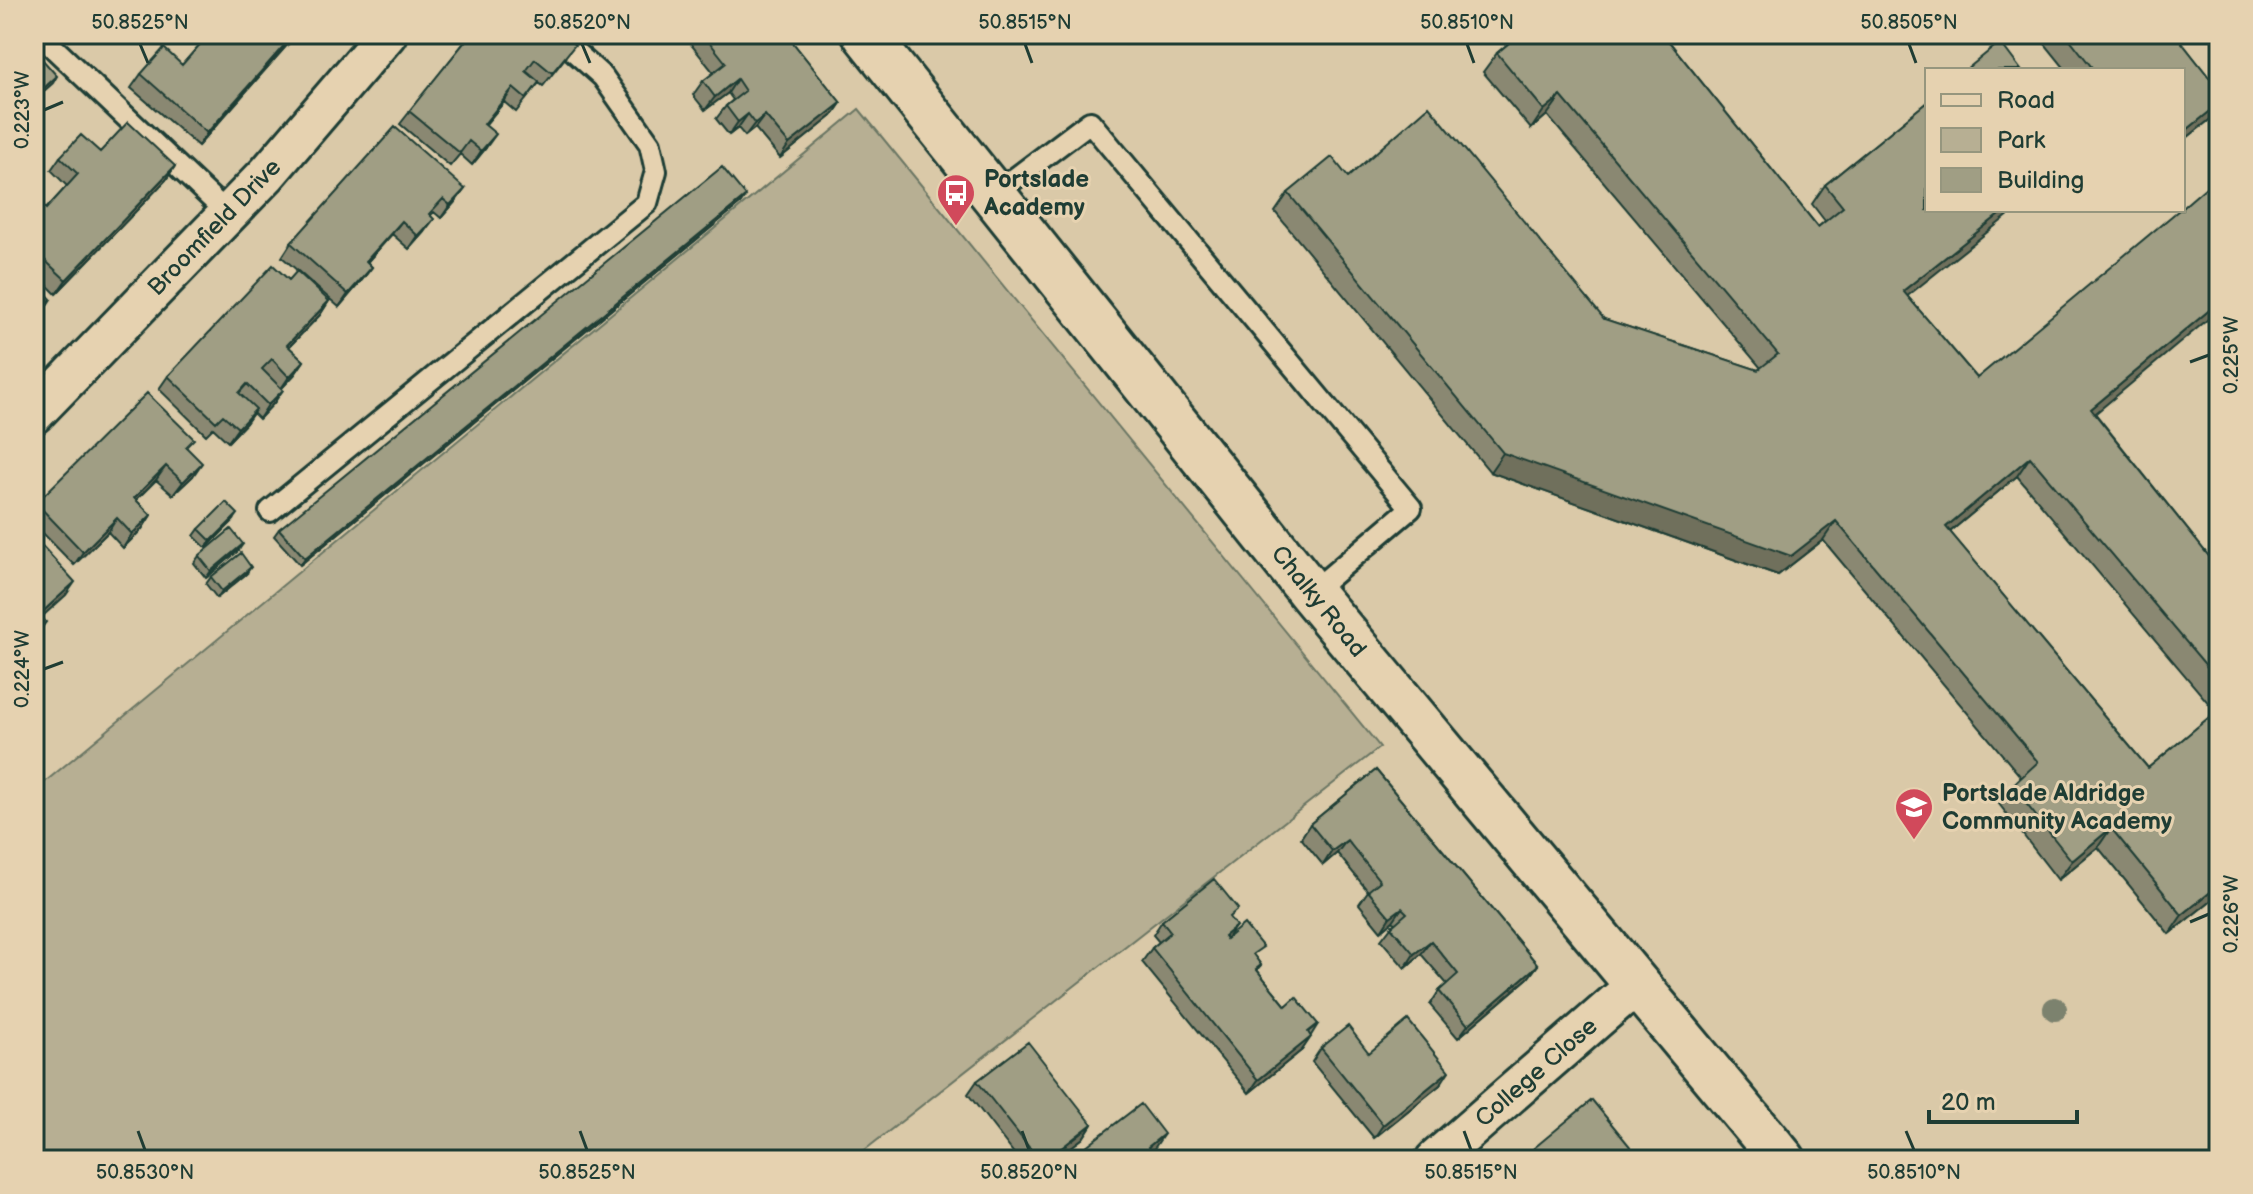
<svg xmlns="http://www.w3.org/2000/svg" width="2253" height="1194" viewBox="0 0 2253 1194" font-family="'Balsamiq Sans',sans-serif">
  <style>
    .green { fill: #b7af93; stroke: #6b7664; stroke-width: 2 }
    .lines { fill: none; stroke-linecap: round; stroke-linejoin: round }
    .lane-casing { stroke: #1f3d34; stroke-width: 26 }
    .street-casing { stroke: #1f3d34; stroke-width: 44 }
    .secondary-casing { stroke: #1f3d34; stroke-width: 50 }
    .lane { stroke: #e6d2b0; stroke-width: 20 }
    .street { stroke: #e6d2b0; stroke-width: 38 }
    .secondary { stroke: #e6d2b0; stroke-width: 44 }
    .tree { fill: #7b826e }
    .wall { fill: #8a8872; stroke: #1f3d34; stroke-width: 2; fill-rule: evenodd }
    .shaded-wall { fill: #706f5c; stroke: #1f3d34; stroke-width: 2 }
    .building { fill: #a09e84; stroke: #1f3d34; stroke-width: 2 }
    .ticks { fill: none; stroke: #1f3d34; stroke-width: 3 }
    .labels { text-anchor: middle; stroke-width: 6; stroke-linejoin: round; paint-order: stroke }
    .poi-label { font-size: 24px; font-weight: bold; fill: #1f3d34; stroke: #e6d2b0; text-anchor: start }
    .street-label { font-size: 24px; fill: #1f3d34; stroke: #e6d2b0 }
    .neatline { fill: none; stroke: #1f3d34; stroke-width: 3 }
    .ticks-label { font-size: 20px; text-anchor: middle; fill: #1f3d34 }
  </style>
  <rect width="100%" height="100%" fill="#dac9a8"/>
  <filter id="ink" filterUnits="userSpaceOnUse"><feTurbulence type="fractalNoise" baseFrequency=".0125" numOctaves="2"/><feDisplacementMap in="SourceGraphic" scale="16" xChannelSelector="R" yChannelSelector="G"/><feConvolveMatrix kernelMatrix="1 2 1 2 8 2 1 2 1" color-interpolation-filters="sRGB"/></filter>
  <g filter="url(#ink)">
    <path class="green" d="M859,109L1380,747L852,1160H34V791Z"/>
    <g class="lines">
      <defs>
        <path id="lane" d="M39,34L228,214
          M993,195L1090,122L1411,508L1311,593
          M270,511L647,203L656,171L650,144L603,77L555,34"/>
        <path id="street" d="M34,414L267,174L387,34
          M1435,1160L1636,985"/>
        <path id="secondary" d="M865,34L1311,593L1783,1160"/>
      </defs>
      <use href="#lane" class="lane-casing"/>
      <use href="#street" class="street-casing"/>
      <use href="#secondary" class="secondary-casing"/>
      <use href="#lane" class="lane"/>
      <use href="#street" class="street"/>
      <use href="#secondary" class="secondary"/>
    </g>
    <circle class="tree" cx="2055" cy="1009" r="12"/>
    <path class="wall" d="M209,34H297L198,146L131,88L141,74L182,65Z
      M471,34L565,58L543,86L539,83L516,112L504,102L485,125L486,148L472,165L460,154L450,166L400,124Z
      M687,34H786L841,103L832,116L780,158L755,128L745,136L738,128L729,135L716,119L726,106L733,100L728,93L705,110L693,95L703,81L714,73L685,37Z
      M1118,34H1138L1126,44Z
      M1502,34H1663L1818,227L1825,221L1812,204L1825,185L1927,102L1907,296L1977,378L2095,413L2219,569V894L2169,934L2098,847L2058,880L1999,804L2012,786L2021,777L1823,540L1778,575L1490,472L1275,212L1288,193L1348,177L1604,319L1758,370L1761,368L1547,115L1531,129L1483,72L1497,53L1509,43ZM2017,476L2216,712L2148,768L1950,532Z
      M2037,34H2175L2219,90V108L2213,117L2183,141V70H2066Z
      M100,152L175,166L166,180L56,294L34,272V197L46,209L67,186L51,170L60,157Z
      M465,189L455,202L441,218L434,212L430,216L424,232L409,249L392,234L367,262L372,267L362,280L339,307L282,257L291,243Z
      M741,203L300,565L274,536L279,529Z
      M289,280L329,301L320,315L289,347L304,361L295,374L282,388L274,403L259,419L253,413L246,423L228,442L213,428L206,435L159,389L168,376Z
      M187,448L193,476L173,495L156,480L136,500L151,515L142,529L123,548L108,532L74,565L34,524V505L36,503Z
      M233,521L206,548L194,536L199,529Z
      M238,551L206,578L194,563L199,556Z
      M246,574L217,598L206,584L211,577Z
      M1376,770L1538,965L1528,978L1458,1038L1430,1005L1439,991L1447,984L1421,954L1405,968L1381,940L1391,927L1395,923L1393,921L1381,931L1359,904L1368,891L1337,853L1323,865L1301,838L1310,824Z
      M1231,920L1227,937L1255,957L1261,965L1257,970L1286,1006L1318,1024L1302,1050L1249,1093L1142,962L1152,948L1159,942L1153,935L1162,921Z
      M1321,1048L1440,1085L1374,1138L1312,1062Z
      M977,1081L1092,1124L1083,1138L1054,1160H1019L968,1094Z
      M1534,1148L1641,1160H1526Z"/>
    <path class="shaded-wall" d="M294,34H297L198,146L207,133Z
      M1133,34H1138L1126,44Z
      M57,76L53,83L34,100V97Z
      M737,79L728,93L705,110L715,97Z
      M513,88L504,102L474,138L484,124Z
      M1561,96L1547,115L1531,129L1544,110Z
      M841,103L832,116L780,158L789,144Z
      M2219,104V108L2213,117L2183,141V133Z
      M748,114L738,128L729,135L738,122Z
      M765,115L755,128L745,136L755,123Z
      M496,134L486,148L472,165L481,151Z
      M175,166L166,180L56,294L66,280Z
      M465,189L455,202L441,218L450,205Z
      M746,196L741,203L300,565L305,558Z
      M2005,210H2015L1890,310L1903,291Z
      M434,219L424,232L409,249L418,236Z
      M402,221L392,234L356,275L366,261Z
      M372,267L362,280L339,307L348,294Z
      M51,299L42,313L34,320V315Z
      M329,301L320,315L278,358L287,345Z
      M2219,302V310L2078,428L2091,409Z
      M304,361L295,374L280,390L289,377Z
      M283,390L274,403L259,419L268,405Z
      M256,409L246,423L228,442L238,428Z
      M1503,453L1836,521L1823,540L1778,575L1490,472Z
      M2030,457L2017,476L1933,546L1946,527Z
      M202,463L193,476L173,495L183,482Z
      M166,466L156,480L124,512L134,498Z
      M238,514L233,521L206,548L211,541Z
      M151,515L142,529L123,548L132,534Z
      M117,518L108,532L74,565L83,552Z
      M243,544L238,551L206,578L211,571Z
      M251,567L246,574L217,598L222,591Z
      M75,582L66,595L34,624L39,615Z
      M46,622L36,636L34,638V633Z
      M2111,828L2098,847L2058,880L2072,861Z
      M1347,840L1337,853L1323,865L1332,851Z
      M2219,885V894L2169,934L2182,915Z
      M1402,908L1393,921L1381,931L1390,917Z
      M1236,926L1226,939L1224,936Z
      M1431,941L1421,954L1405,968L1414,954Z
      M1538,965L1528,978L1458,1038L1468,1025Z
      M1311,1037L1302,1050L1249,1093L1258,1080Z
      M1449,1071L1440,1085L1374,1138L1383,1125Z
      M1092,1124L1083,1138L1054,1160H1046Z
      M1164,1134L1151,1153L1148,1147Z"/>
    <path class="building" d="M209,34H294L207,133L141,74L164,48L182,65Z
      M471,34H561L575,45L552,73L535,59L526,71L539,82L526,99L513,88L484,124L496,134L481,151L469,141L460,153L409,111Z
      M703,34H786L841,103L789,144L765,115L755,123L748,114L738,122L726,106L745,91L737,79L715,97L703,81L726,63Z
      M1520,34H1663L1818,227L1843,207L1825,185L1927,102V210H2005L1903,291L1977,378L2179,210H2183V207L2219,176V302L2091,409L2219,569V681L2030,457L1946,527L2148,768L2219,709V885L2182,915L2111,828L2072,861L2012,786L2038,762L1836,521L1791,556L1503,453L1288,193L1332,157L1348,177L1429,106L1604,319L1758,370L1778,354L1561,96L1544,110L1497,53Z
      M2066,34H2175L2219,90V104L2183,133V70H2094Z
      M2000,42L2021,70H1966Z
      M34,50L57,76L34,97Z
      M128,122L175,166L66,280L34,250V197L46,209L78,174L60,157L81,135L100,152Z
      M395,127L465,189L450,205L443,199L429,214L434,219L418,236L402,221L366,261L372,267L348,294L291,243Z
      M722,167L746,196L305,558L279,529Z
      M273,265L289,280L297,271L329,301L287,345L304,361L289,377L272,359L262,369L283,390L268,405L247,384L239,393L256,409L238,428L223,415L216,422L168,376Z
      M34,280L51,299L34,315Z
      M147,393L194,439L186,447L202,463L183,482L166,466L134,498L151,515L132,534L117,518L83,552L36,503Z
      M226,502L238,514L211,541L199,529Z
      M231,529L243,544L211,571L199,556Z
      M34,537L75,582L39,615L46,622L34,633Z
      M241,553L251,567L222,591L211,577Z
      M1376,770L1538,965L1468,1025L1439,991L1458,974L1431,941L1414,954L1391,927L1407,913L1402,908L1390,917L1368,891L1380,881L1347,840L1332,851L1310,824Z
      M1214,879L1238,909L1229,917L1236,926L1224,936L1226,939L1244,924L1263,947L1253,954L1261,965L1256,969L1286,1006L1296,997L1318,1024L1308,1032L1311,1037L1258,1080L1152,948L1171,932L1162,921Z
      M1408,1020L1449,1071L1383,1125L1321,1048L1348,1026L1369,1053Z
      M1028,1042L1092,1124L1046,1160H1039L977,1081Z
      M1592,1100L1641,1160H1545L1534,1148Z
      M1141,1104L1164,1134L1148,1147L1158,1160H1068Z"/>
  </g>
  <path class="ticks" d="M140,44L148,63M582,44L590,63M1025,44L1032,63M1467,44L1474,63M1909,44L1916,63M44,110L63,102M2190,362L2209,355M44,669L63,662M2190,922L2209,914M138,1131L145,1150M580,1131L587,1150M1022,1131L1029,1150M1464,1131L1471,1150M1906,1131L1914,1150"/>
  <defs>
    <symbol id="bus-pin" viewBox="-11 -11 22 30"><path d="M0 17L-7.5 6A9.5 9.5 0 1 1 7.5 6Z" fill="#d1495b" stroke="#e6d2b0"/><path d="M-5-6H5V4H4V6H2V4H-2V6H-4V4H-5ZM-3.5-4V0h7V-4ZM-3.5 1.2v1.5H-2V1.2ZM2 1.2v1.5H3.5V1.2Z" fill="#fff"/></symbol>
    <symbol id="school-pin" viewBox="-11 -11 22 30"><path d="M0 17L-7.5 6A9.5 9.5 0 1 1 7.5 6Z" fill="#d1495b" stroke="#e6d2b0"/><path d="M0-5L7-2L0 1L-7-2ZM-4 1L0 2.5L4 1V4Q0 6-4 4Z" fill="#fff"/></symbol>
  </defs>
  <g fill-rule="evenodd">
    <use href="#bus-pin" x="934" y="171" width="44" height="60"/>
    <use href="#school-pin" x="1892" y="785" width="44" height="60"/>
  </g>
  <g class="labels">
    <g class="poi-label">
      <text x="984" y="187">Portslade<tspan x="984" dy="28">Academy</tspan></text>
      <text x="1942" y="801">Portslade Aldridge<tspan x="1942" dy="28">Community Academy</tspan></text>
    </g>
    <g class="street-label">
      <text transform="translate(214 227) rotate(-46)" y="8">Broomfield Drive</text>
      <text transform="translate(1319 601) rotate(51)" y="8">Chalky Road</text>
      <text transform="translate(1536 1072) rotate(-41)" y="8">College Close</text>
    </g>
  </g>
  <rect width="2253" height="1194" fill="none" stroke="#e6d2b0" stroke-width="88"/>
  <rect x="1925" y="68" width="260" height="144" fill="#e6d2b0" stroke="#96967e" stroke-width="2"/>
  <rect x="1941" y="94" width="40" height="12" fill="#e6d2b0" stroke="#96967e" stroke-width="2"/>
  <text x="1997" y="108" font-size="24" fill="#1f3d34">Road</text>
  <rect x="1941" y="128" width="40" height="24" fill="#b7af93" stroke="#96967e" stroke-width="2"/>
  <text x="1997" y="148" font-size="24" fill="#1f3d34">Park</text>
  <rect x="1941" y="168" width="40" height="24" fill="#a09e84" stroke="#96967e" stroke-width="2"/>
  <text x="1997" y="188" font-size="24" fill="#1f3d34">Building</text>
  <path d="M1929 1110v12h148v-12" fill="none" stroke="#1f3d34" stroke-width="4"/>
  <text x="1941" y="1110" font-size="24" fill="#1f3d34" stroke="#e6d2b0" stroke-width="6" paint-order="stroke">20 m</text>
  <rect x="44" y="44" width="2165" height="1106" class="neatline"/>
  <g class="ticks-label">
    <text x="140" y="29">50.8525°N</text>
    <text x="582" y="29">50.8520°N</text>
    <text x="1025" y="29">50.8515°N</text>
    <text x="1467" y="29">50.8510°N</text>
    <text x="1909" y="29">50.8505°N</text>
    <text transform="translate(22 110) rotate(-90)" y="7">0.223°W</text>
    <text transform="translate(2231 355) rotate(-90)" y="7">0.225°W</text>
    <text transform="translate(22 669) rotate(-90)" y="7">0.224°W</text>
    <text transform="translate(2231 914) rotate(-90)" y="7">0.226°W</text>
    <text x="145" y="1179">50.8530°N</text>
    <text x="587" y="1179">50.8525°N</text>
    <text x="1029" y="1179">50.8520°N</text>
    <text x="1471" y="1179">50.8515°N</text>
    <text x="1914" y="1179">50.8510°N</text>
  </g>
</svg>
